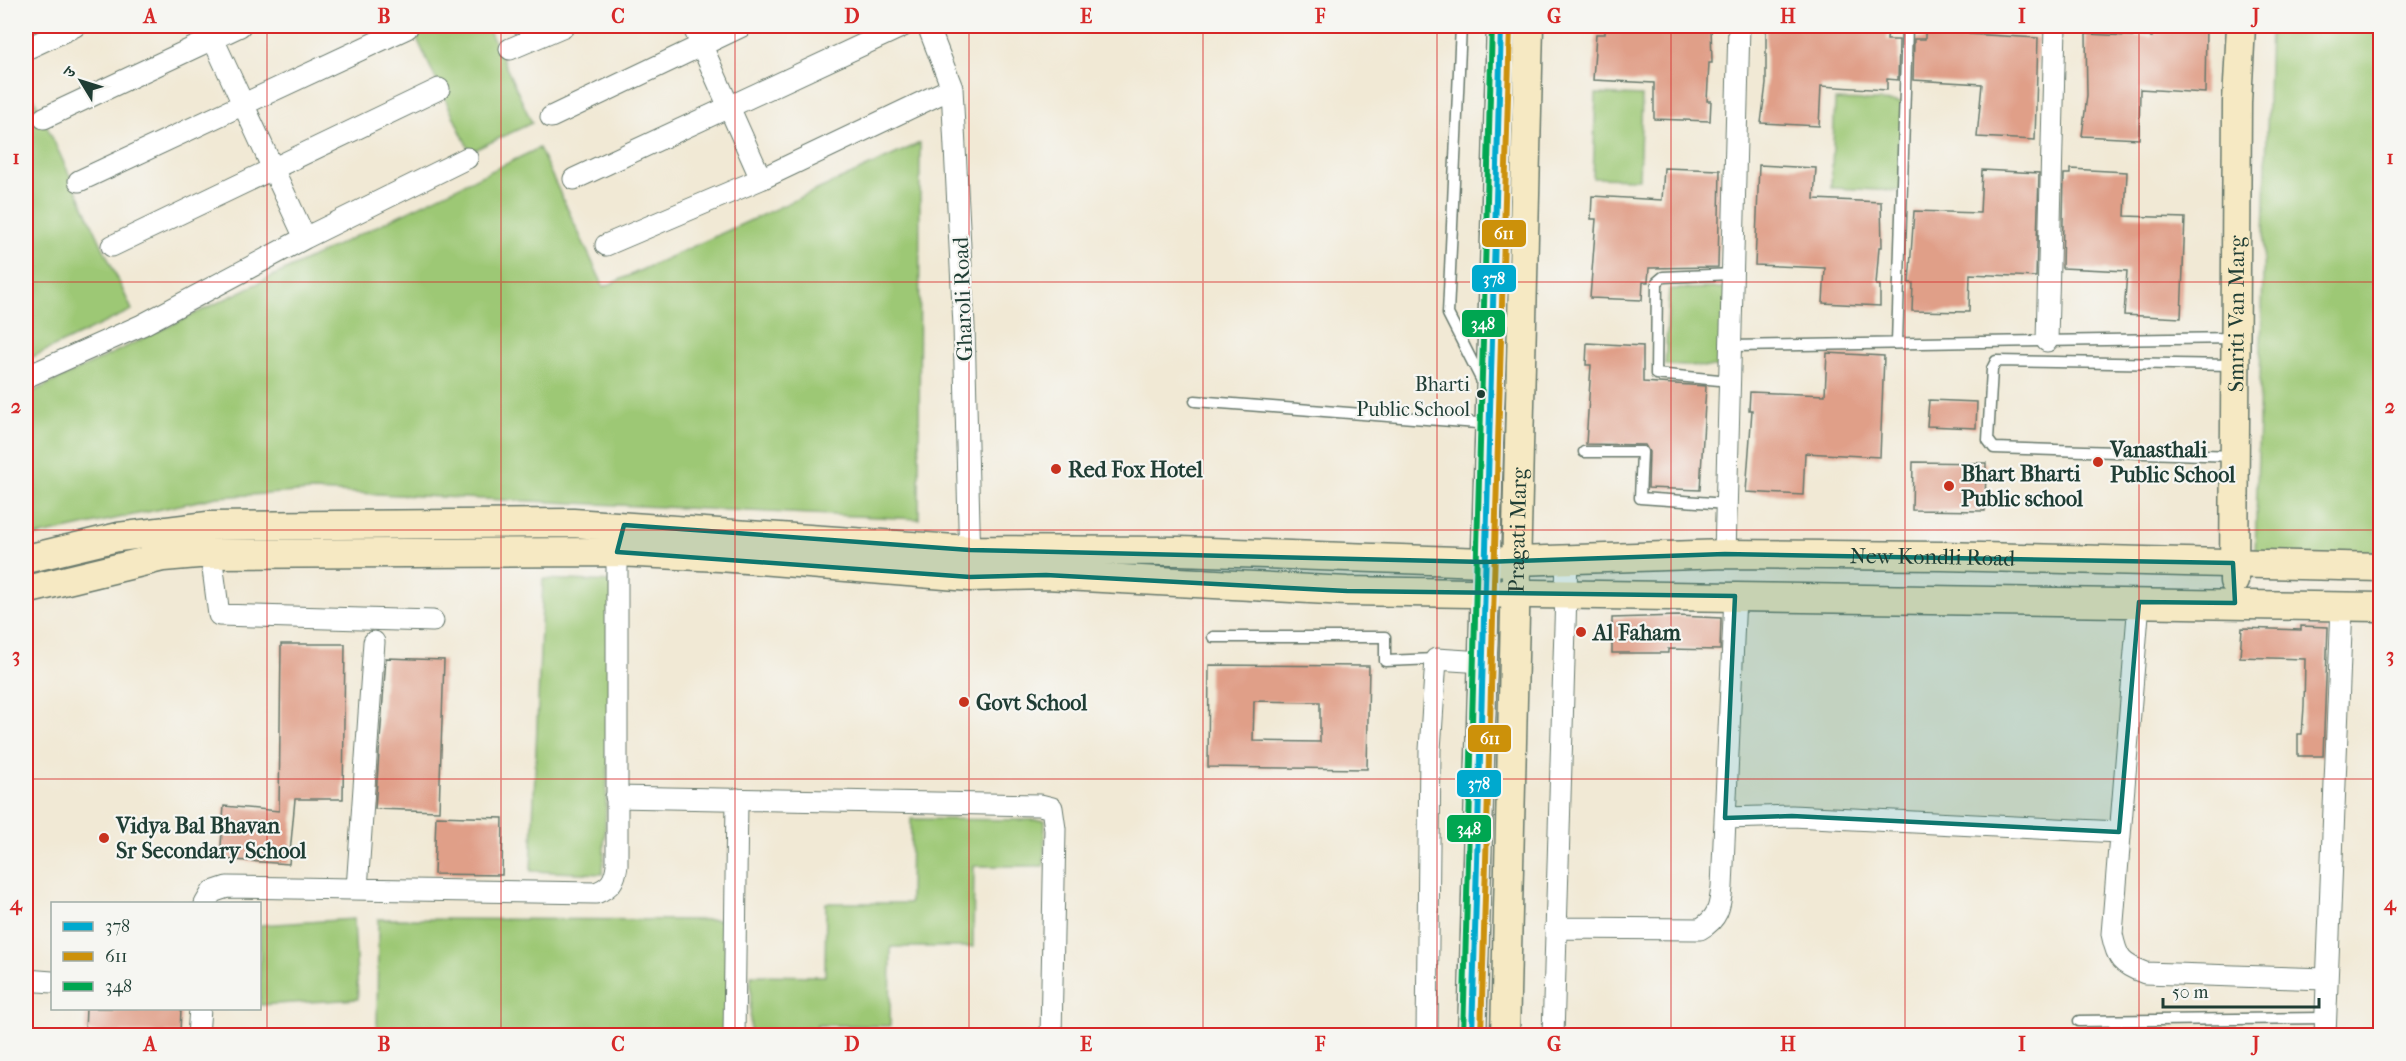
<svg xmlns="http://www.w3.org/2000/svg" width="2406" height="1061" viewBox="0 0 2406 1061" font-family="'IM FELL French Canon','Noto Serif Devanagari',serif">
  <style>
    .green { fill: #9dc875; stroke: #5e8254; stroke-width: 1.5 }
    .building { fill: #e09f88; fill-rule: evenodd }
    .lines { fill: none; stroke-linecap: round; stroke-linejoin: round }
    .lane-casing { stroke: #68796c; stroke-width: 13 }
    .street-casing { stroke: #68796c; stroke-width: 23 }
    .secondary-casing { stroke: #68796c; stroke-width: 31 }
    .lane { stroke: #fff; stroke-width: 10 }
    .street { stroke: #fff; stroke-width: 21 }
    .secondary { stroke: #f6e9c3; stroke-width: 28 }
    .bus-1-casing { stroke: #f6f6f2; stroke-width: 10 }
    .bus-2-casing { stroke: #f6f6f2; stroke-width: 10 }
    .bus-3-casing { stroke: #f6f6f2; stroke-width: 10 }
    .bus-1 { stroke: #00a9ce; stroke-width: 6 }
    .bus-2 { stroke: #cc910a; stroke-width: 6 }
    .bus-3 { stroke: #00a651; stroke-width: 6 }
    .marked { fill: #0f766e; fill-opacity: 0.2; stroke: #0f766e; stroke-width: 4.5; stroke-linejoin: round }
    .grid { fill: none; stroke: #d62828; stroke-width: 1.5; stroke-opacity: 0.55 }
    .bus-dot { fill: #1f3d34; stroke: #f6f6f2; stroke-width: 2 }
    .poi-dot { fill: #c8321e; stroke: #f6f6f2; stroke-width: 2 }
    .labels { text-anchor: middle; stroke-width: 4.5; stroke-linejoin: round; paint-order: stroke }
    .bus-label { font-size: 20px; fill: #1f3d34; stroke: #f6f6f2; text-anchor: end }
    .street-label { font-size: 22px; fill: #1f3d34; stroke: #f6f6f2 }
    .poi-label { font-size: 22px; font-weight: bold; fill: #1f3d34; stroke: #f6f6f2; text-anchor: start }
    .line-badge { stroke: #f6f6f2; stroke-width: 2 }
    .badge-label { font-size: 16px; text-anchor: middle; font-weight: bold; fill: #fff }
    .neatline { fill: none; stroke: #d62828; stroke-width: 2 }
    .grid-label { font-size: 20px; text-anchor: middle; font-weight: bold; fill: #d62828 }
  </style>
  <rect width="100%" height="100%" fill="#f6f6f2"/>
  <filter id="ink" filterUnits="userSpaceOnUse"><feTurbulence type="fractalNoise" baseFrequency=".0167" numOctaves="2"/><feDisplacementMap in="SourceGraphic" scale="12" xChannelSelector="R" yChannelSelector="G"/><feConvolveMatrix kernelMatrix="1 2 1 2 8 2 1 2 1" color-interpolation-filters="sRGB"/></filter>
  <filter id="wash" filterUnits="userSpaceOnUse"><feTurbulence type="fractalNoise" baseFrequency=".008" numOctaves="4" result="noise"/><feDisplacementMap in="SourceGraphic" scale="24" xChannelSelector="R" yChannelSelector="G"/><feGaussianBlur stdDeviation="1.35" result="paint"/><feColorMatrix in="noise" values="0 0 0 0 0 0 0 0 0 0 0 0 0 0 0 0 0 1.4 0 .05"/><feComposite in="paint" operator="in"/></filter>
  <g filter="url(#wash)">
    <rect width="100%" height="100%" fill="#f1e9d5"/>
    <path class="green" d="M411,26H487L532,123L470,152Z
      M2270,26H2380V556L2255,558Z
      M26,81L132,310L26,360Z
      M1596,94L1642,96L1639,179L1593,178Z
      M1835,100L1905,102L1902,191L1831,188Z
      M920,143L919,519L313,491L217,497L26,538V395L539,148L604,287Z
      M1733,288L1731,368L1665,365L1669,289Z
      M543,579L616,582L603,874L531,871Z
      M911,819L1045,820L1044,866H974L973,947H891L890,1026L817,1025L816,1035L750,1036L751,975L825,976L826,903H910Z
      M354,919L358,999L260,1005V925Z
      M378,919L728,920L727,1035L377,1036Z"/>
    <g id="blocks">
      <path class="building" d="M1605,26H1711L1712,63H1709L1707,101H1711L1710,121L1654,119V83L1593,80L1596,34H1605Z
        M1766,26H1888L1887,40H1899L1898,80L1887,79V90L1821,86L1819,126L1761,123L1766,84Z
        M1925,26H1969V34L2038,38L2035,140L1977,137L1982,84L1913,80L1914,39H1925Z
        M2152,26H2206L2205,93L2140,89L2139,139L2082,136L2087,95L2086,34L2152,37Z
        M1759,165L1816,168L1814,199L1881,202L1882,247H1879L1876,285H1880V306L1823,303L1825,268L1755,265Z
        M1664,168L1720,170L1718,267L1649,268L1648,282H1643L1642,300L1590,298L1596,219H1591L1592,196L1662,200Z
        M2070,169L2127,172L2125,216L2185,218L2181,318L2124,315L2127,271L2062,268L2064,174H2070Z
        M1982,170L2039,173L2036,277L1970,274L1969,312L1912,311L1913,283H1909L1914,211L1980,213Z
        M1587,343L1643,346V382L1706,386L1700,490L1648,488L1649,452L1645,445L1586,444L1591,365H1586Z
        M1827,353L1884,356L1880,457L1805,453L1803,495L1746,492L1752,410H1749L1750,392L1825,395Z
        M1929,400L1977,402L1976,428L1927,426Z
        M1913,462L1986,463L1985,511L1912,510Z
        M1678,616L1721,618L1720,650L1668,649V653H1612V618Z
        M2301,626L2328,627L2323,756H2298V734H2302L2304,707L2305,659L2240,657L2242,628L2301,630Z
        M281,644H345L343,799H295L289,864L220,859L224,806L279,811Z
        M386,658L444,660L439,811L375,809Z
        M1209,665L1369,666L1367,769L1208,767ZM1254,701L1320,702V742L1253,741Z
        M436,816L503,818L502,875L434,874Z
        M86,1008H181L180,1033L85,1032Z"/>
    </g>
  </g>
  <g filter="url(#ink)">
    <use href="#blocks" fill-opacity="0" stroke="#68796c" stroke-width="1.5"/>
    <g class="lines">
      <defs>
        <path id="lane" d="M1461,26L1448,314L1482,381
          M1897,343L1907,26
          M1732,346L2235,338
          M2233,365L1996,361L1992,369L1988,440L1994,448L2234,456
          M1730,381L1656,374L1657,282L1663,277L1733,274
          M1195,401L1490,424
          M1584,452H1642L1640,498L1727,504
          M1213,637H1385V661L1436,659
          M2079,1021L2325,1018"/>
        <path id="street" d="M207,26L305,238
          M693,26L761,179
          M928,26L952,88L964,326L970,564
          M26,49L75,26
          M510,49L564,26
          M551,117L742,26
          M44,118L240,26
          M574,179L903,26
          M79,181L407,28
          M606,245L761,179L952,88
          M112,246L439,89
          M2047,341L2055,26
          M26,377L142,325L305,238L467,158
          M211,554L219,615L433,621
          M1725,554L1739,26
          M2139,602L2112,934C2117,959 2121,964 2145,973L2326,979
          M616,797L1040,805L1052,808L1055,829L1051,1036
          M1725,818L1792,816L2119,832
          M357,889L374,642
          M205,904L212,892L227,887L596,893C611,887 615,880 617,865V552L620,540
          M1555,928L1700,929C1718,919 1720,907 1722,887L1735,596
          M26,980L52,982
          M198,1036L200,1008
          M734,1036L737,799
          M1427,1036L1430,750L1436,659L1483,662
          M1553,1036L1567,558
          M2325,1036L2342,606"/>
        <g id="secondary">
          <path id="s1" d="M26,559L118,537L208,526L573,523L970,550L1180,551L1484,562L1725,554L1942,556L2380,567"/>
          <path id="s2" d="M2234,581L2237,102L2241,26"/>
          <path d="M26,590L163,557L198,554L617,552L720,557L970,577L1046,575L1347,591L2380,607"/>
          <path d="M1472,1036L1501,26"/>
          <path id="s3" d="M1505,1036L1529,26"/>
        </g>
      </defs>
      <use href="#lane" class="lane-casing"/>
      <use href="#street" class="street-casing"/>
      <use href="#secondary" class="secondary-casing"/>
      <use href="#lane" class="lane"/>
      <use href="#street" class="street"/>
      <use href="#secondary" class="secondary"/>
      <defs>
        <path id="bus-1" d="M1472,1036L1501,26"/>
        <path id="bus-2" d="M1481,1036L1510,26"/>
        <path id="bus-3" d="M1463,1036L1492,26"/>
      </defs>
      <use href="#bus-1" class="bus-1-casing"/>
      <use href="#bus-2" class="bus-2-casing"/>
      <use href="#bus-3" class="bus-3-casing"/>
      <use href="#bus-1" class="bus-1"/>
      <use href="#bus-2" class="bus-2"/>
      <use href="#bus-3" class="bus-3"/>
    </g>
  </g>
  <path class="marked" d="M624,525L970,550L1484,562L1725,554L2233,563L2235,603L2139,602L2119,832L1792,816L1725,818L1735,596L1347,591L1046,575L970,577L617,552Z"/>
  <path class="grid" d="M267,26V1036M501,26V1036M735,26V1036M969,26V1036M1203,26V1036M1437,26V1036M1671,26V1036M1905,26V1036M2139,26V1036M26,282H2380M26,530H2380M26,779H2380"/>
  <circle class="bus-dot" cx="1481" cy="394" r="5"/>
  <g class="poi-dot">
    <circle cx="2098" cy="462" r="6"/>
    <circle cx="1056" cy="469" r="6"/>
    <circle cx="1949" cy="486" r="6"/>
    <circle cx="1581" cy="632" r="6"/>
    <circle cx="964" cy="702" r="6"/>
    <circle cx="104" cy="838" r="6"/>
  </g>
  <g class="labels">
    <g class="bus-label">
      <text x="1470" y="391">Bharti<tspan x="1470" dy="25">Public School</tspan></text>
    </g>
    <g class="street-label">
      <text transform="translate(962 299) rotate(-92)" y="8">Gharoli Road</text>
      <text dy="8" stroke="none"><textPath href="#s2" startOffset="267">Smriti Van Marg</textPath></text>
      <text dy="8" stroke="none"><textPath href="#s3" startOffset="506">Pragati Marg</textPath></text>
      <text dy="8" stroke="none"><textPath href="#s1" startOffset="1911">New Kondli Road</textPath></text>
    </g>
    <g class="poi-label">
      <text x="2110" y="457">Vanasthali<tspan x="2110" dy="25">Public School</tspan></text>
      <text x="1068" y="477">Red Fox Hotel</text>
      <text x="1961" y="481">Bhart Bharti<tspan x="1961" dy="25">Public school</tspan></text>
      <text x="1593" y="640">Al Faham</text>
      <text x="976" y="710">Govt School</text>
      <text x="116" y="833">Vidya Bal Bhavan<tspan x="116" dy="25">Sr Secondary School</tspan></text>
    </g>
  </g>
  <g class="line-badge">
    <rect x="1481" y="219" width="46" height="29" rx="6" fill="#cc910a"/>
    <rect x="1471" y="264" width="46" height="29" rx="6" fill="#00a9ce"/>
    <rect x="1461" y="309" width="45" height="29" rx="6" fill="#00a651"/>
    <rect x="1467" y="724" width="45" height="29" rx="6" fill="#cc910a"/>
    <rect x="1456" y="769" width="46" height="29" rx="6" fill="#00a9ce"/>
    <rect x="1446" y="814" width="46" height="29" rx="6" fill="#00a651"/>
  </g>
  <g class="badge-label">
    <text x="1504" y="239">611</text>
    <text x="1494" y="284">378</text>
    <text x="1483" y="329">348</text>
    <text x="1490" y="744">611</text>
    <text x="1479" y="789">378</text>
    <text x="1469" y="834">348</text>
  </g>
  <rect width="2406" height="1061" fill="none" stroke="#f6f6f2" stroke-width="66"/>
  <rect x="51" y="902" width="210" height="108" fill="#f6f6f2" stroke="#a0aca6" stroke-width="1.5"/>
  <rect x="63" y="922" width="30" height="9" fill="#00a9ce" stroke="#a0aca6" stroke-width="1.5"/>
  <text x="105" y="932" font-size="18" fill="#1f3d34">378</text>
  <rect x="63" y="952" width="30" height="9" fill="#cc910a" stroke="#a0aca6" stroke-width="1.5"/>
  <text x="105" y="962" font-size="18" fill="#1f3d34">611</text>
  <rect x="63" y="982" width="30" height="9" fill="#00a651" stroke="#a0aca6" stroke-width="1.5"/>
  <text x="105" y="992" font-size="18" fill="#1f3d34">348</text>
  <g transform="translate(81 81) rotate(308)" stroke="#f6f6f2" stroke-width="4.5" paint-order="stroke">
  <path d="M0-4.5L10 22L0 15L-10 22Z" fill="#1f3d34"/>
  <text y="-9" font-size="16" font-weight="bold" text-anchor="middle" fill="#1f3d34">उ</text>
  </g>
  <path d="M2163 998v9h156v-9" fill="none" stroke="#1f3d34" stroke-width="3"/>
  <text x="2172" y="998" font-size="18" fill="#1f3d34" stroke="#f6f6f2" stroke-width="4.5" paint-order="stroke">50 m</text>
  <rect x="33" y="33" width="2340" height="995" class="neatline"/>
  <g class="grid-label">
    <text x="150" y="23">A</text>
    <text x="384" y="23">B</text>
    <text x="618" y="23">C</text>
    <text x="852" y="23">D</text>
    <text x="1086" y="23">E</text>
    <text x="1320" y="23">F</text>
    <text x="1554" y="23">G</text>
    <text x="1788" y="23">H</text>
    <text x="2022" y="23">I</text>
    <text x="2256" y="23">J</text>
    <text x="16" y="164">1</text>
    <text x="2390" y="164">1</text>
    <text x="16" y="413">2</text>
    <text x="2390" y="413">2</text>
    <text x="16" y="662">3</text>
    <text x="2390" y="662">3</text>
    <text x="16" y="910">4</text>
    <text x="2390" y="910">4</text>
    <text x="150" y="1051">A</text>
    <text x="384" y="1051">B</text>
    <text x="618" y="1051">C</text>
    <text x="852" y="1051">D</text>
    <text x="1086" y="1051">E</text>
    <text x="1320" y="1051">F</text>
    <text x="1554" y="1051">G</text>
    <text x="1788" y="1051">H</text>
    <text x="2022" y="1051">I</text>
    <text x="2256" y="1051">J</text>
  </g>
</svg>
